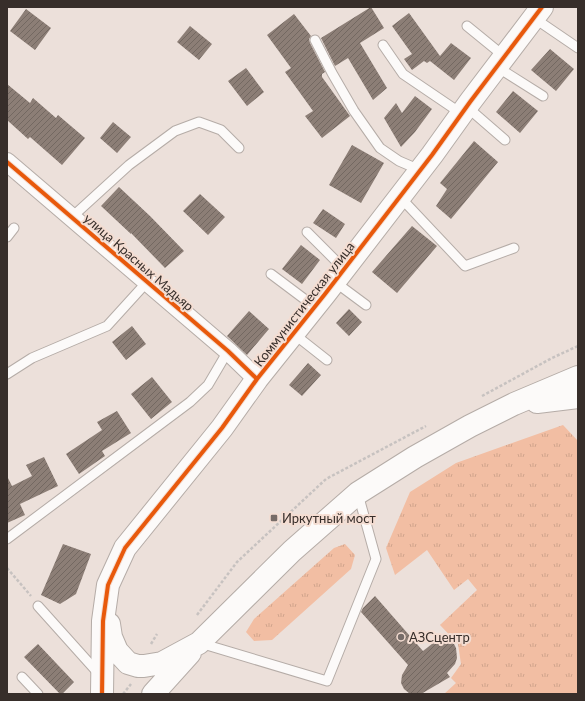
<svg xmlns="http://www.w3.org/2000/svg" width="585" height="701" viewBox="0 0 585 701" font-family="Lato,sans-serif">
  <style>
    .grass { fill: url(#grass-tufts) }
    .building { fill: url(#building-hatch) }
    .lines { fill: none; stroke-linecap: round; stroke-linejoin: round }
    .lane-casing { stroke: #b5aca7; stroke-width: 11 }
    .street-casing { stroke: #b5aca7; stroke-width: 20 }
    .secondary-casing { stroke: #b5aca7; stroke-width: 24 }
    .path { stroke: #c7c2c0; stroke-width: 2.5; stroke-dasharray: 3 2; stroke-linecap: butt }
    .lane { stroke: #fcfaf9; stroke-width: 9 }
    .street { stroke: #fcfaf9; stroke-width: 18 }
    .secondary { stroke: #fcfaf9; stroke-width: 22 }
    .cycleway-casing { stroke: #f4ddd2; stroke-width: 6 }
    .cycleway { stroke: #e8590c; stroke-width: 4 }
    .poi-dot { fill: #766c68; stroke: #f4ddd2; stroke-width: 1.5 }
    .labels { text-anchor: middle; stroke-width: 4; stroke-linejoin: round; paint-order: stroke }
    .street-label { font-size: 13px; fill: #372e2a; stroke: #f4ddd2 }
    .poi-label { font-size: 13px; fill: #372e2a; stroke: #f4ddd2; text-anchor: start }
  </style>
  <defs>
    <pattern id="grass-tufts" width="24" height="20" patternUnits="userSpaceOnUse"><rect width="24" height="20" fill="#f2bea3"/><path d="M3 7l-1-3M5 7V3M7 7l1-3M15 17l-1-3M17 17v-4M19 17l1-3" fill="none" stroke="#d0a48c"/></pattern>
    <pattern id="building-hatch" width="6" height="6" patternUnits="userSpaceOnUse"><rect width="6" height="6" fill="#8c7e76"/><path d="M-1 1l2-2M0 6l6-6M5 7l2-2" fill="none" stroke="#736861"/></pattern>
  </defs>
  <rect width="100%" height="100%" fill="#ece0da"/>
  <path class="grass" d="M563,425L578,441V694H444L456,683L451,678L461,664L458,644L440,625L477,590L468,579L454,590L427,550L395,575L386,548L410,492L456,463Z
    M345,544L355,555L351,569L272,640L254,641L246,632L254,619L334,548Z"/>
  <path class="building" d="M371,7L384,28L360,43L387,88L373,100L348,58L335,66L321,38Z
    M26,9L51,28L35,50L10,31Z
    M409,13L440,56L451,43L471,58L454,80L430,61L427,63L424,61L412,70L404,59L412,54L392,26Z
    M294,14L311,36L309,39L310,43L325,72L322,74V77L350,116L322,138L305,116L313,111L285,72L291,68L267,35Z
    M190,26L212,44L199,60L177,42Z
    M550,49L574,69L556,91L531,70Z
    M246,68L264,92L247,106L228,81Z
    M7,84L30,103L33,98L56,118L58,115L85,138L62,165L30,137L28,139L7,120Z
    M513,91L538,111L520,133L496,112Z
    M415,96L432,109L415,132L401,147L384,118L396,103L402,113Z
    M113,122L131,137L117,153L100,138Z
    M474,141L498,162L451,219L436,206L447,189L440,183Z
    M352,145L384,163L361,203L329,185Z
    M119,187L150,216L184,251L165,268L131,233V234L101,206Z
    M200,194L225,217L208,235L183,211Z
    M323,209L345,224L336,238L313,223Z
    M412,226L437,246L397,293L372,272Z
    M301,245L320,260L302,284L282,269Z
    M349,309L362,322L349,336L336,323Z
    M249,311L269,329L247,355L227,336Z
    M132,326L146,344L126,360L112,342Z
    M308,363L321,375L302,396L289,385Z
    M152,377L172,402L151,419L131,394Z
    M117,411L131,433L102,451L105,456L79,474L66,454L102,430L97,422Z
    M44,457L58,486L20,504L25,515L7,523V476L12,486L32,476L26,465Z
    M63,544L91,554L76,594L60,604L41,595Z
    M375,596L423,651L437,640L441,639L450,641L454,644L456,648L457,658L455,664L447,673L450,677L421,694H410L404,689L401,683L402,675L408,665L361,612L363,608Z
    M38,644L74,682L62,694H60L24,657Z"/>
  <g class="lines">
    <defs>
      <path id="lane" d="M534,18L578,48
        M467,26L505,57
        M315,40L332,73L354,111L380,148L399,161L420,170
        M383,45L403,74L462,114
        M497,67L543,96
        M467,107L505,140
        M400,197L465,266L514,248
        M72,217L129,165L175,131L199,122L221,130L239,148
        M307,232L344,269
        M7,237L14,228
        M271,274L315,307
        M335,282L366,305
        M294,334L327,360
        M7,374L32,358L107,326L147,282
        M7,539L190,402L208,385L228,351
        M38,606L99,674
        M200,643L327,681L376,559L358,494
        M22,677L38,694"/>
      <path id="street" d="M7,162L228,351L257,379"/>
      <path id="secondary" d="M537,402L578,397
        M109,624L111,637L117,651L128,663L138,666H144L162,663L199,643L292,551L358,493L415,457L470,426L514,404L578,377
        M102,694L103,621L108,585L125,548L222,428L257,379L325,294L432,155L470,102L542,7
        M153,694L190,653"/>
    </defs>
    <use href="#lane" class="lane-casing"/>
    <use href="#street" class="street-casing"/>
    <use href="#secondary" class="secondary-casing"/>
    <path class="path" d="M482,396L552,358L578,346
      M7,568L31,596
      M197,615L237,562L326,479L426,426
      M151,644L157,634
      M123,694L131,684"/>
    <use href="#lane" class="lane"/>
    <use href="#street" class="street"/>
    <use href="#secondary" class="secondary"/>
    <defs>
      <path id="cycleway" d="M7,162L228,351L257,379
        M102,694L103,621L108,585L125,548L222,428L257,379L325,294L432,155L470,102L542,7"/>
    </defs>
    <use href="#cycleway" class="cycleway-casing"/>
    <use href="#cycleway" class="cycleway"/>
  </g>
  <g class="poi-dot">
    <rect x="270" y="514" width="8" height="8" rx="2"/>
    <circle cx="401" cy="637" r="4"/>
  </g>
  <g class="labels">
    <g class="street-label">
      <text transform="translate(139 262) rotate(41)" y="5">улица Красных Мадьяр</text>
      <text transform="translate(304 304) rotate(-52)" y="5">Коммунистическая улица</text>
    </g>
    <g class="poi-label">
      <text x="282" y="523">Иркутный мост</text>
      <text x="409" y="642">АЗСцентр</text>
    </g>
  </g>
  <rect width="585" height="701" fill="none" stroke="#372e2a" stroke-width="16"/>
</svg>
